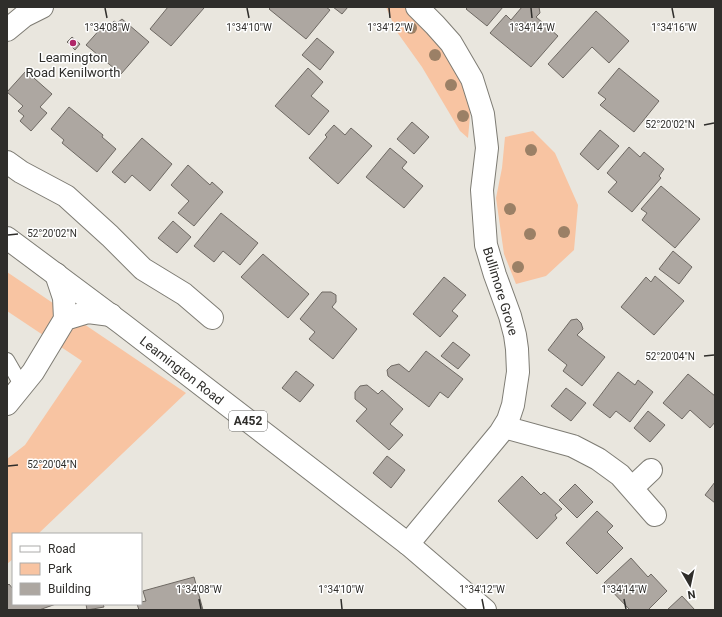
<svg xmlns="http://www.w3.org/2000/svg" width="722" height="617" viewBox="0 0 722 617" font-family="Roboto,sans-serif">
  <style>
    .green { fill: #f8c4a2 }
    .building { fill: #ada7a1; stroke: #6e6963 }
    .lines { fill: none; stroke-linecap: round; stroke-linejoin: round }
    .service-casing { stroke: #7e7c74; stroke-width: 16 }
    .minor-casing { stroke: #7e7c74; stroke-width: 24 }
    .primary-casing { stroke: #7e7c74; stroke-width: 24 }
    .service { stroke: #fff; stroke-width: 14 }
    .minor { stroke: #fff; stroke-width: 22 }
    .primary { stroke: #fff; stroke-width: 22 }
    .tree { fill: #9b8066 }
    .ticks { fill: none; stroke: #2f2e2b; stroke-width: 1.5 }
    .poi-dot { fill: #b02769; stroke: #fff; stroke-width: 1.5 }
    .labels { text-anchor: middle; stroke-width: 3; stroke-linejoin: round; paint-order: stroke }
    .shield { fill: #fff; stroke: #6d6d6b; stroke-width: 1 }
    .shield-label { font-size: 12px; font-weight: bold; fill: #2f2e2b }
    .poi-label { font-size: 13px; fill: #2f2e2b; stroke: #fff }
    .street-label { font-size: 13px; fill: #2f2e2b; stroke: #fff }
    .ticks-label { font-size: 10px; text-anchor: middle; fill: #2f2e2b; stroke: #fff; stroke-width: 3; stroke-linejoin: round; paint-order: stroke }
  </style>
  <rect width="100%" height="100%" fill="#e9e6de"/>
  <path class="green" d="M386,7H404L443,44L471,105L468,138L460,131L422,67L397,32Z
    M533,131L555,153L578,205L574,250L546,276L516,284L504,254L496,198L502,168L505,137Z
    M7,272L186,393L38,534H13V559L7,564V459L25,445L82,361L7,311Z"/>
  <path class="building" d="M168,7H202L204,8L171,46L150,29Z
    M271,7H326L330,10L306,39L269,9Z
    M333,7H348L342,14Z
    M468,7H503L487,26L466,9Z
    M522,7H539L540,13L536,17L558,36L531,67L490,33L506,15L511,20Z
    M596,11L629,41L609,63L592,47L563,78L548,64Z
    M122,19L149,42L121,74L86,45L102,27L106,31L114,21L117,23Z
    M72,37L80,44L75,50L67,42Z
    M317,38L334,52L320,70L302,55Z
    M308,68L323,82L311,96L329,111L309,135L275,106Z
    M619,68L659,101L634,132L600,105L606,99L598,93Z
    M26,71L52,94L40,107L47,113L31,131L20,121L24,116L18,111L23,106L7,92Z
    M69,107L103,135L102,137L116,149L97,172L62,143L64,140L51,129Z
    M412,122L429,137L414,154L397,139Z
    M334,125L345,135L351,128L372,146L338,184L309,158L327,137L325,135Z
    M600,130L619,146L598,170L580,154Z
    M142,138L172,164L150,191L132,175L125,183L112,172Z
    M629,147L640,157L644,152L664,169L659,176L661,178L632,212L608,192L617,182L607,173Z
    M390,148L407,162L402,168L423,186L404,208L366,177Z
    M188,165L210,185L212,182L223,192L194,226L178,213L189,201L171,185Z
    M661,186L700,219L675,248L642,220L647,213L641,209Z
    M221,213L258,243L240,265L223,251L214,262L194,246Z
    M173,221L191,237L177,253L158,238Z
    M673,251L692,267L679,284L659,269Z
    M263,254L309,294L288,318L241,277Z
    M655,276L684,301L654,335L621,307L646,277L651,282Z
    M444,277L466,295L452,311L458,316L440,337L413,314Z
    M322,292H331L336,295V302L332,307L357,329L333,359L309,339L315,332L300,319Z
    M577,319L581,323L583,329L577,335L605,357L582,386L563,371L567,365L548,350L571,320Z
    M453,342L470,355L458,369L441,356Z
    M426,351L463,379L448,398L440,392L429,407L388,376L387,370L391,366L399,364L409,372Z
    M296,371L314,385L300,402L282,388Z
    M618,372L635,385L638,380L653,392L630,422L616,411L610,418L593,405Z
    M688,374L715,396V422L710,428L690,410L682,419L663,403Z
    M367,385L378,394L382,390L403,409L390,424L403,435L389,450L356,421L367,409L355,399V392L360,386Z
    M566,388L586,403L571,421L551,406Z
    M648,411L665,425L650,442L634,428Z
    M387,456L405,470L391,488L373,473Z
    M522,476L541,495L544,492L562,509L555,515L557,518L537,539L498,501Z
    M715,482V503L705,495Z
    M575,484L593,502L577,518L559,500Z
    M597,511L613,526L607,532L623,548L597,574L566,543Z
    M631,558L648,577L651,574L667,591L648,610H630L604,583Z
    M194,577L203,610H139L137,604H141V602L146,601L143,591Z
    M9,584L13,589V604H56L39,610H7V586Z
    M682,596L695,610H667Z
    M86,604H103L104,607L87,610Z"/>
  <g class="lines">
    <defs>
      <path id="service" d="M7,360L22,386"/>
      <path id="minor" d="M7,30L24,16L42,7
        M7,162L21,172L66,196L110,236L143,269L184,294L212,318
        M56,274L64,298L65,319
        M65,319L88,312L111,315
        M7,404L33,372L65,319
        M504,427L573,446L598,459L620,475L655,515
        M632,488L651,470
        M408,544L500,433L508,420L513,405L518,372L517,349L515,335L510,316L495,275L486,245L482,190L487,148L483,114L472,79L451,43L435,25L417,7"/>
      <path id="primary" d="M7,238L121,323L408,544L485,610"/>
    </defs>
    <use href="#service" class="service-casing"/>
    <use href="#minor" class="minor-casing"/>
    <use href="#primary" class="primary-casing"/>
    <use href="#service" class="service"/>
    <use href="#minor" class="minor"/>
    <use href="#primary" class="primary"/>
  </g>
  <g class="tree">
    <circle cx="411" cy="28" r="6"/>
    <circle cx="435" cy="55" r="6"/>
    <circle cx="451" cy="85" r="6"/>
    <circle cx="463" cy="116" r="6"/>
    <circle cx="531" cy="150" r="6"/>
    <circle cx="510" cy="209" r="6"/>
    <circle cx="564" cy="232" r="6"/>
    <circle cx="530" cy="234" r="6"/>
    <circle cx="518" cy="267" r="6"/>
  </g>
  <path class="ticks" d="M105,8L107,18M247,8L249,18M389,8L390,18M531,8L532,18M672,8L674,18M704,125L714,123M8,235L18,234M704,356L714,355M8,466L18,465M199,599L201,609M341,599L342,609M482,599L484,609M624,599L626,609"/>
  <circle class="poi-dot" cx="73" cy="43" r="4"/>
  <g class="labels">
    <rect class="shield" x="229" y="411" width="38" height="20" rx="3"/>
    <g class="shield-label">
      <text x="248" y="425">A452</text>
    </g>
    <g class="poi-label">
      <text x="73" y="62">Leamington<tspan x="73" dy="15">Road Kenilworth</tspan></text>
    </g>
    <g class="street-label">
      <text transform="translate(501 291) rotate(73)" y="5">Bullimore Grove</text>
      <text transform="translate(182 370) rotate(38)" y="5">Leamington Road</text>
    </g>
  </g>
  <g class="ticks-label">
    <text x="532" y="31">1°34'14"W</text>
    <text x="107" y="31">1°34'08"W</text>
    <text x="249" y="31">1°34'10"W</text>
    <text x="390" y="31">1°34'12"W</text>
    <text x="674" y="31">1°34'16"W</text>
    <text x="670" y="128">52°20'02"N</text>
    <text x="52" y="237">52°20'02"N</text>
    <text x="670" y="360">52°20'04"N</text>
    <text x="52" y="468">52°20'04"N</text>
    <text x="199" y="593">1°34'08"W</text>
    <text x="341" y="593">1°34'10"W</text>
    <text x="482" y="593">1°34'12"W</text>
    <text x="624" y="593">1°34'14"W</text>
  </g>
  <rect width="722" height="617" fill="none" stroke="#2f2e2b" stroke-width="16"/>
  <rect x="12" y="533" width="130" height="72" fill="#ffffff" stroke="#acabaa"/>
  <rect x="20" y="546" width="20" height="6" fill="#ffffff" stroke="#acabaa"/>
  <text x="48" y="553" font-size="12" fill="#2f2e2b">Road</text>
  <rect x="20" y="563" width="20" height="12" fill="#f8c4a2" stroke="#acabaa"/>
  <text x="48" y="573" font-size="12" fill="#2f2e2b">Park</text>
  <rect x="20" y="583" width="20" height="12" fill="#ada7a1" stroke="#acabaa"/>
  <text x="48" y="593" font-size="12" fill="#2f2e2b">Building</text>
  <g transform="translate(690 585) rotate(171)" stroke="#ffffff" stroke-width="3" paint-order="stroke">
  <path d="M0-3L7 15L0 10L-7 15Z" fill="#2f2e2b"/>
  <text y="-6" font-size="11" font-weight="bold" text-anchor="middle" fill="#2f2e2b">N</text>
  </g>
</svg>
